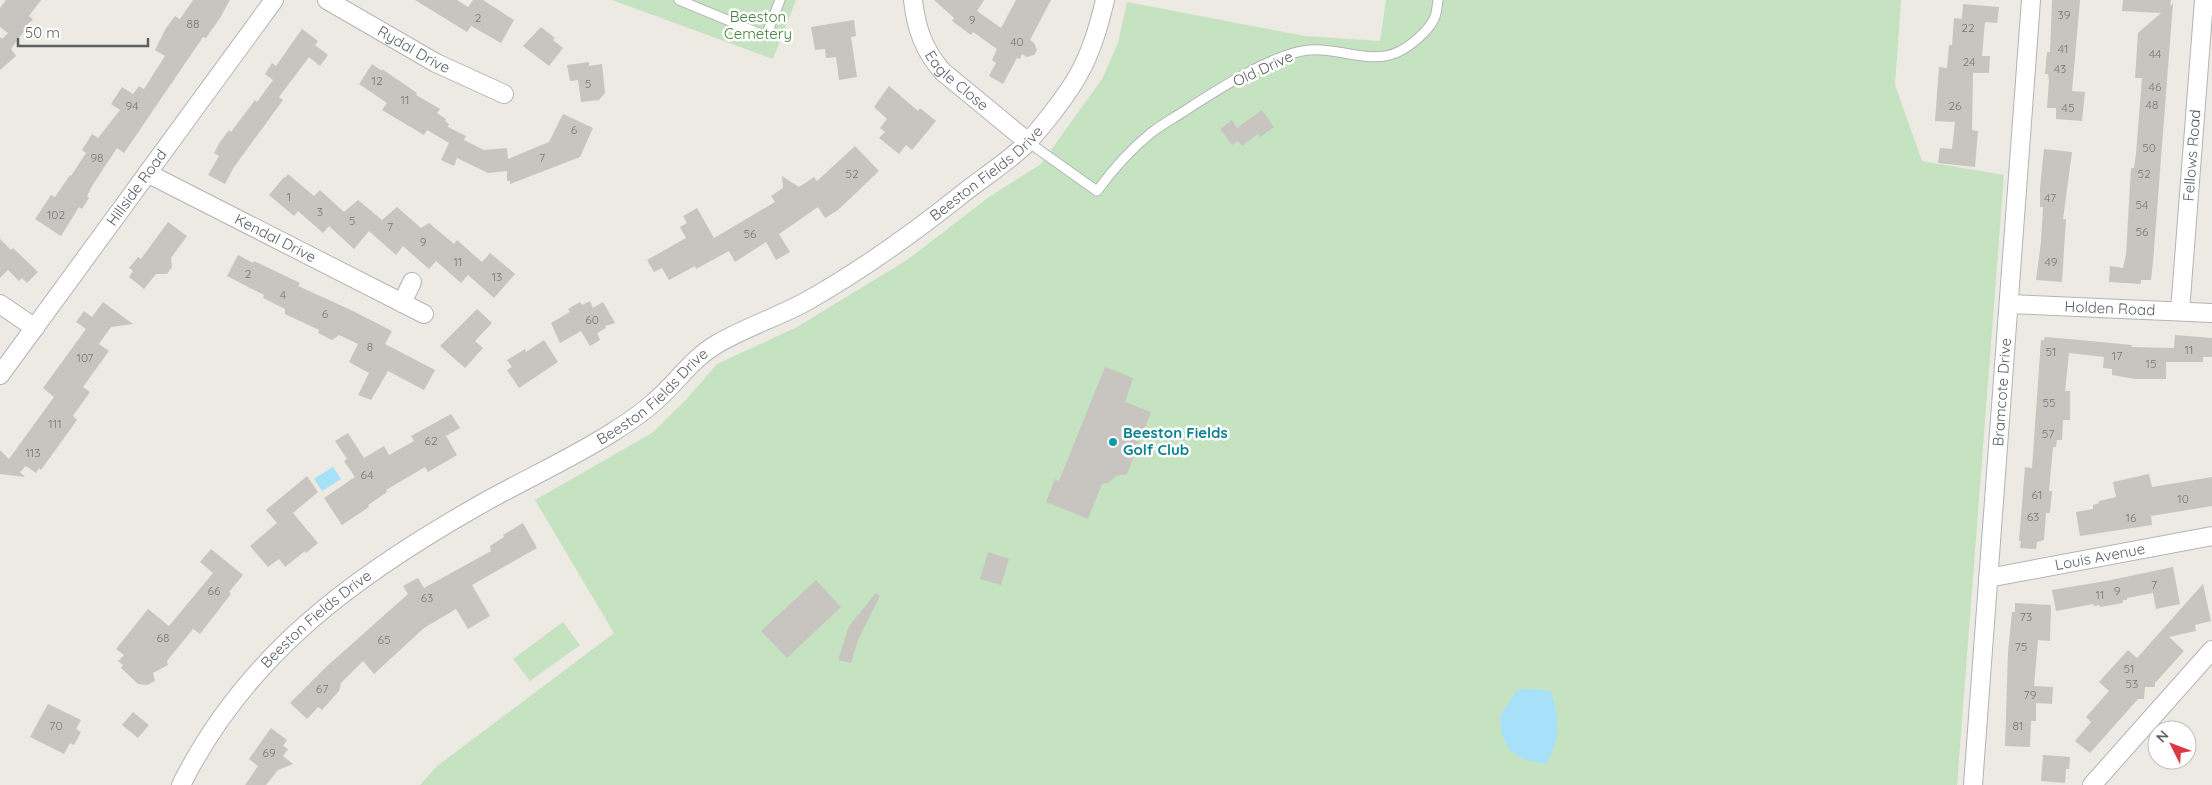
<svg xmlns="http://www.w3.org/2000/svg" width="2212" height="785" viewBox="0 0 2212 785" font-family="Quicksand,sans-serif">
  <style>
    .green { fill: #c6e3c1 }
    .water { fill: #a7e1f9 }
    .building { fill: #c8c4c0 }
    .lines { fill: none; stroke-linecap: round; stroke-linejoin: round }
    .lane-casing { stroke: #b1b4b7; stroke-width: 11 }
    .street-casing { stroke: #b1b4b7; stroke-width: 20 }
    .lane { stroke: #fff; stroke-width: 9 }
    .street { stroke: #fff; stroke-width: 18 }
    .culture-dot { fill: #0f9aa8; stroke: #fff; stroke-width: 2 }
    .labels { text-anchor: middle; stroke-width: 5; stroke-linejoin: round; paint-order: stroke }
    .number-label { font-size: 12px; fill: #76797a }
    .park-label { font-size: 15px; fill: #42823b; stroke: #fff }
    .street-label { font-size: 15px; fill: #5b6063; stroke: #fff }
    .culture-label { font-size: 15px; font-weight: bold; fill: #0d838f; stroke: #fff; text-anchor: start }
  </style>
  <rect width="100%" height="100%" fill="#ede9e3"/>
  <path class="green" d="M612,0H796L773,59Z
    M1386,0H1901L1895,85L1922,161L2004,175L1957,785H420L437,766L614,633L535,500L652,433L685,401L717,364L797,327L907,260L989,197L1041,164L1102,79L1118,43L1127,2L1305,36L1380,41Z
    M563,622L580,645L530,681L513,659Z"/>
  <path class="water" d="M333,467L341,479L322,491L314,479Z
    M1524,689L1544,690L1551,692C1560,719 1561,739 1546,764L1525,760L1510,751L1502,735L1500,717L1516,691Z"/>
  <path class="building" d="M6,0H41L29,16L33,19L11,49L16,56L0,70V37L2,39L8,33L0,27V8Z
    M193,0H230L220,18L206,38L203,37L124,153L117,148L92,186L87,196L89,198L82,209L79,207L61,236L35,219L51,195L55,197L70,175L71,176L86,153L82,150L92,134L98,138L120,110L111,104L122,87L133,94L139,86L144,89L165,56L155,50L166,28L175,16L180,19Z
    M415,0H457L468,7L473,0H483L514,20L501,43L471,26L467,32Z
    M934,0H984L977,11L1001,28L1016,0H1051L1030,40L1034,43L1037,50L1034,55L1027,57L1022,54L1020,59L1017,58L1003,84L989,76L996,63L992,60L997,49L973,32L971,35L952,21L954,18Z
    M2052,0H2080L2072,91L2085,92L2082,121L2056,119V108H2047L2049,80L2048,74H2045L2047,52H2050Z
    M2123,0H2171L2170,6L2173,3L2153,262L2151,280H2141V284L2109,282L2110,266L2123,268L2126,255L2131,168H2134L2136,154L2142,78H2135L2138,33L2161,13L2122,11Z
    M1963,4L1999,7L1997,23L1985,22L1982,56H1990L1989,73H1973L1972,130L1978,131L1975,167L1938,163L1940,148L1952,149L1955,122L1935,121L1939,67L1947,68L1949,45H1952L1954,18L1962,19Z
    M854,20L856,36L851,37L857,77L839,80L836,57L826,58L825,49L815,50L811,27Z
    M541,27L555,38L553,40L563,48L549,66L523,46Z
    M302,29L318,41L315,45L328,55L320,66L309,57L279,97L283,100L234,167L225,184L208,175L219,156L214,153L220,142L229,130L231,132L255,100L257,102L273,80L265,74L272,63L276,66Z
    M589,62V66L602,64L605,93L599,100L581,102L578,80L570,81L567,65Z
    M372,64L382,71V69L417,93L416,95L440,109L437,113L446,119L445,121L449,124L448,127L466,136L464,140L484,150L507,148L508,159L549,142L563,114L593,128L580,157L510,184V181H507V171L488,173L457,158L454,166L441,160L449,143L427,130L424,135L382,110L387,103L359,84Z
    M889,86L918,111L920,108L936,121L912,150L906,145L899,154L879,138L885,132L880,128L887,119L874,107Z
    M1262,110L1274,127L1260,137L1258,134L1242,146L1238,141L1232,145L1220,129L1232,120L1237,128Z
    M855,146L879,171L838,210L825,218L818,207L779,234L790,252L776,260L766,242L735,262L729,251L696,269L695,266L669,280L662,268L654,272L647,260L686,238L680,227L687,223L683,216L697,208L714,238L775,202L771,196L783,188L782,176L799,187L814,177L817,181Z
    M2044,149L2072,152L2063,219H2066L2062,282L2036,280L2041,242L2043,207H2040V188Z
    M288,174L314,196L320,190L344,212L358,200L382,220L397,207L421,228L429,223L454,244L457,240L482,262L490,253L515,274L494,298L468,275L461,283L436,261L429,269L403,246L396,255L369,231L354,249L329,226L323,233L298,211L294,216L269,195L284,177L285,178Z
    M168,222L187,236L171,258L172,267L167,274H156L144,289L129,277L133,271L129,268L138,257L141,259Z
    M0,239L11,250L13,248L38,272L27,283L22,278L19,281L8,270L0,278Z
    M238,255L253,263L254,261L300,283L298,286L351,310L392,331L385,344L435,370L424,390L388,371L371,400L358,395L369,373L349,362L358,344L339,335L332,340L318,333L319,330L285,314V309L263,298L264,295L227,276Z
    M590,301L593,308L603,302L615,323L605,326L606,328L597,333L600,340L590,346L581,331L560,343L551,323L570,312L568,309L580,302L582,305Z
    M103,302L133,324L111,327L99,344L109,351L83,387L90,392L73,416L77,420L41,470L39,468L36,473L26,466L20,472L25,477L0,474V450L9,459L54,397L43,388L86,329L76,322L84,311L92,317Z
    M477,309L492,323L475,341L483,348L465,368L440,346Z
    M2175,335L2212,338V357H2203V362H2166V379H2136L2112,375V369L2103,368L2104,357L2069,353L2065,391H2070V420H2063L2062,440H2057L2056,447H2053L2049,491H2052L2050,513H2046L2044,540L2037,542L2036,549L2020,548L2021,541H2019L2025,467L2032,468L2041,340H2044L2045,337L2069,339L2132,345L2131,347L2174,348Z
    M544,340L558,362L519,388L507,370L512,367L507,360L525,349L526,352Z
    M1105,367L1133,378L1125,402L1151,412L1127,474L1116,476L1108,483L1102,484L1088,519L1046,502L1055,479L1059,481Z
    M451,414L460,428L446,436L457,455L428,472L425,467L386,490L387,492L368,505L369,507L342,525L324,498L355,477L344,461L347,459L335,441L348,433L364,458L384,446L389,455L414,441L411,436Z
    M2149,474L2152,487L2212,477V506L2151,516L2152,525L2080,536L2076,512L2093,509V505L2099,503V501L2116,497L2113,482Z
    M307,476L318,492L293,513L318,543L306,553L305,551L285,567L279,559L268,567L250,546L277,523L266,510Z
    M523,523L537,548L472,585L490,616L468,629L456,609L424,628L374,674L363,661L341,683L339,691L322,710L318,707L307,719L290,703L326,667L408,594L403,586L418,578L424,588L491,551L490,546L504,537L503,535Z
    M211,549L243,575L229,592L231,594L200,634L193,629L167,661L168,665L153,673L155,681L147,685L138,684L121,668L123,665L118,661L124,655L116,649L148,609L169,626L213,573L200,562Z
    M988,552L1009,559L1001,585L980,579Z
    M2173,567L2180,604L2156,609L2153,593L2127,598V600H2123V603L2100,607L2099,605L2094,606L2093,604L2056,611L2052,590L2106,581Z
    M816,580L841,607L787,658L761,631Z
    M2203,584L2211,621L2195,625L2196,631L2169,637L2184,651L2155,683V687H2145L2144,699H2138L2090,753L2075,741L2091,722L2086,717L2109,691L2099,682L2128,650L2137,658Z
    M876,593L880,596L858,640L851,663L838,660L849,626Z
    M2015,603L2051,605L2050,641L2038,640L2034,686L2053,687L2052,704L2036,703V721H2031L2030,747L2005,746L2008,652L2012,612H2015Z
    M48,704L81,720L76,729L81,732L74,745L70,743L64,754L30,737Z
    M133,712L149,725L138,738L122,725Z
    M271,728L287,740L283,746L288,749L283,756L293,764L278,770L266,785H245L258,766L249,759Z
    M2043,755L2070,757L2069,769H2066L2065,783L2041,781Z"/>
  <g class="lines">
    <defs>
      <path id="lane" d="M679,0L766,36L780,0
        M1028,142L1097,191C1113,169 1130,150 1151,133C1161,125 1172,119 1183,112C1214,92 1273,53 1309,50C1338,47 1371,65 1398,52C1411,46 1428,31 1434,19C1437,13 1437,6 1438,0"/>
      <g id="street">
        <path id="s1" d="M327,0L436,63L504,94"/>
        <path id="s2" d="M913,0C916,28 924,51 943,72L1028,142"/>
        <path id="s3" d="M147,173L424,314"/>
        <path d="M402,303L412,282"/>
        <path d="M0,304L35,328"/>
        <path id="s4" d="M2009,304L2212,313"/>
        <path id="s5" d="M2180,311L2204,0"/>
        <path id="s6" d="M0,375L274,0"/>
        <path id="s7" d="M1988,578L2212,536"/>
        <path id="s8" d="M181,785C246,655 353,577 476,507C521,481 569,460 613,432C627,423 641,414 653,403C676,384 691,359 717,344C746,327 778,317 807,301C862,270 912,234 961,195C982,178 1011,160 1029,141C1044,124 1059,105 1071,87C1089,60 1098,30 1105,0"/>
        <path id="s9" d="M1973,785L2031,0"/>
        <path d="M2092,785L2212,650"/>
      </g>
    </defs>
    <use href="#lane" class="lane-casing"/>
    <use href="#street" class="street-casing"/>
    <use href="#lane" class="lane"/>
    <use href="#street" class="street"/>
  </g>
  <circle class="culture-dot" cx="1113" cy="442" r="5"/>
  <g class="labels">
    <g class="number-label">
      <text x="2064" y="19">39</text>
      <text x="478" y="22">2</text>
      <text x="972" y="24">9</text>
      <text x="193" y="28">88</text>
      <text x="1968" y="32">22</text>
      <text x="1017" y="46">40</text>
      <text x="2063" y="53">41</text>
      <text x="2155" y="58">44</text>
      <text x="1969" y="66">24</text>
      <text x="2060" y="73">43</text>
      <text x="377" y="85">12</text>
      <text x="588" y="88">5</text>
      <text x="2155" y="91">46</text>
      <text x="405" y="104">11</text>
      <text x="2152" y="109">48</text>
      <text x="132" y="110">94</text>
      <text x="1955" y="110">26</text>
      <text x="2068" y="112">45</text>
      <text x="574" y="134">6</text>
      <text x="2149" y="152">50</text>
      <text x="97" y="162">98</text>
      <text x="542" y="162">7</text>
      <text x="852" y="178">52</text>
      <text x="2144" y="178">52</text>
      <text x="289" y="201">1</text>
      <text x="2050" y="202">47</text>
      <text x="2142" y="209">54</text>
      <text x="320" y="216">3</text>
      <text x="56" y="219">102</text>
      <text x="352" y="225">5</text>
      <text x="390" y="231">7</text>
      <text x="2142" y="236">56</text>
      <text x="750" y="238">56</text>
      <text x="423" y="246">9</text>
      <text x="458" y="266">11</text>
      <text x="2051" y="266">49</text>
      <text x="248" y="278">2</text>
      <text x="497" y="281">13</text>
      <text x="283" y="299">4</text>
      <text x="325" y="318">6</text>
      <text x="592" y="324">60</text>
      <text x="370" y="351">8</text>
      <text x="2189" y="354">11</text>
      <text x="2051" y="356">51</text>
      <text x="2117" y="360">17</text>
      <text x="85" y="362">107</text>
      <text x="2151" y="368">15</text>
      <text x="2049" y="407">55</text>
      <text x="55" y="428">111</text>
      <text x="2048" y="438">57</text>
      <text x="431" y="445">62</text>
      <text x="33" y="457">113</text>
      <text x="367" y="479">64</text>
      <text x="2037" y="499">61</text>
      <text x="2183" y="503">10</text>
      <text x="2033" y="521">63</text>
      <text x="2131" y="522">16</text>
      <text x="2154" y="589">7</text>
      <text x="214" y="595">66</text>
      <text x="2117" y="595">9</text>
      <text x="2100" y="599">11</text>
      <text x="427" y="602">63</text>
      <text x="2026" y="621">73</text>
      <text x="163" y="642">68</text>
      <text x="384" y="644">65</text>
      <text x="2021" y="651">75</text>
      <text x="2129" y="673">51</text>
      <text x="2132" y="688">53</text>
      <text x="322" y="693">67</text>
      <text x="2030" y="699">79</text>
      <text x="56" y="730">70</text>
      <text x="2018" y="730">81</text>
      <text x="269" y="757">69</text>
    </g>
    <g class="park-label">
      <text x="758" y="22">Beeston<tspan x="758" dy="17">Cemetery</tspan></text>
    </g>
    <g class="street-label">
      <text dy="5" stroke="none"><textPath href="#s1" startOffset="100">Rydal Drive</textPath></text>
      <text transform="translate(1263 69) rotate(-25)" y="5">Old Drive</text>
      <text dy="5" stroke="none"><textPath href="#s2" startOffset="95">Eagle Close</textPath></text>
      <text dy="5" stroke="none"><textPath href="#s5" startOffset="156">Fellows Road</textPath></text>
      <text dy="5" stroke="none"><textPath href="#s8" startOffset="1025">Beeston Fields Drive</textPath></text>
      <text dy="5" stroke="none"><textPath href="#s6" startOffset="232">Hillside Road</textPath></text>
      <text dy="5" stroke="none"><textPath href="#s3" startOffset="144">Kendal Drive</textPath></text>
      <text dy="5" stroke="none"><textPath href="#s4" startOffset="101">Holden Road</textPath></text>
      <text dy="5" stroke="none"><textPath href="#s9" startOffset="394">Bramcote Drive</textPath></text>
      <text dy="5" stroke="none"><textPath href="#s8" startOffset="621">Beeston Fields Drive</textPath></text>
      <text dy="5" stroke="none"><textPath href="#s7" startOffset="114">Louis Avenue</textPath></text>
      <text dy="5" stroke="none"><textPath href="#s8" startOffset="216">Beeston Fields Drive</textPath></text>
    </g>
    <g class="culture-label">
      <text x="1123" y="438">Beeston Fields<tspan x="1123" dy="17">Golf Club</tspan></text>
    </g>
  </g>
  <g transform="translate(2172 745) rotate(312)"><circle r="24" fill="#ffffff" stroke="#bdbfc1"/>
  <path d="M0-4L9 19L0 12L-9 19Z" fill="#dd3945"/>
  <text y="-8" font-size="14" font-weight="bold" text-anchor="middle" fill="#5b6063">N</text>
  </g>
  <path d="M18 38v8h130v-8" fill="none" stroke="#5b6063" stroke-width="2.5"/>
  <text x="25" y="38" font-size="15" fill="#5b6063" stroke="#ffffff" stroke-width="4" paint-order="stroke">50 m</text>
</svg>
